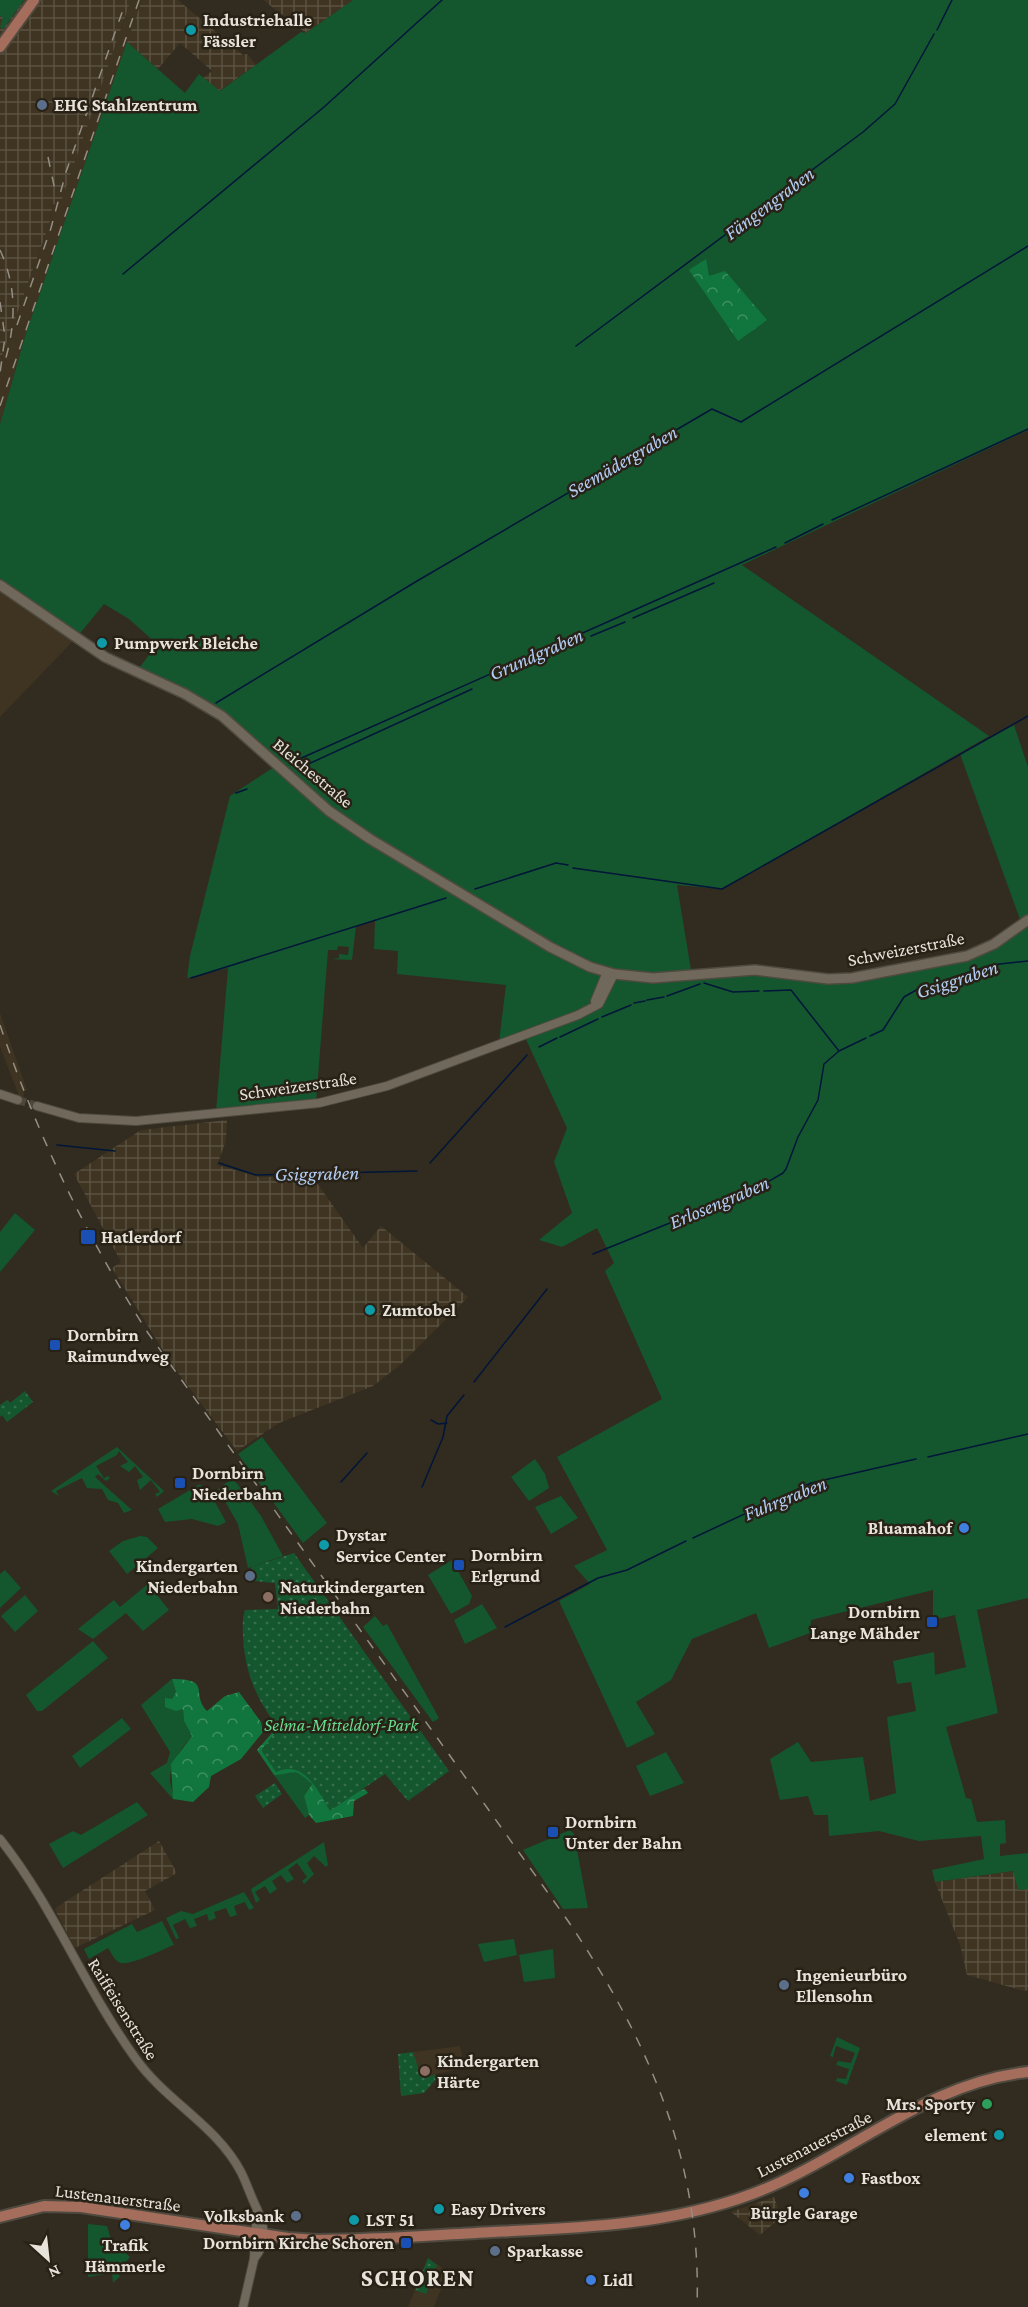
<svg xmlns="http://www.w3.org/2000/svg" width="1028" height="2307" viewBox="0 0 1028 2307" font-family="'Crimson Pro',serif">
  <style>
    .built { fill: #3e3421 }
    .industrial { fill: url(#industrial-grid) }
    .green { fill: #14572f }
    .forest { fill: url(#forest-crowns) }
    .park { fill: url(#park-dots) }
    .lines { fill: none; stroke-linecap: round; stroke-linejoin: round }
    .stream { stroke: #001639; stroke-width: 1.5 }
    .tertiary-tunnel { stroke: #4d463b; stroke-width: 8; stroke-dasharray: 8 4; stroke-linecap: butt }
    .tertiary-casing { stroke: #4f4a3f; stroke-width: 10 }
    .secondary-casing { stroke: #4f4a3f; stroke-width: 12 }
    .primary-casing { stroke: #4f4a3f; stroke-width: 14 }
    .tertiary { stroke: #70695b; stroke-width: 8 }
    .secondary { stroke: #70695b; stroke-width: 9 }
    .primary { stroke: #a56d5b; stroke-width: 10 }
    .rail { stroke: #948e84; stroke-width: 1.5; stroke-dasharray: 10 10; stroke-linecap: butt }
    .culture-dot { fill: #0f9aa8; stroke: #282115; stroke-width: 2 }
    .service-dot { fill: #5c6f8a; stroke: #282115; stroke-width: 2 }
    .transit-dot { fill: #1a4fb4; stroke: #282115; stroke-width: 2 }
    .shop-dot { fill: #3f7fe0; stroke: #282115; stroke-width: 2 }
    .education-dot { fill: #8d6e63; stroke: #282115; stroke-width: 2 }
    .leisure-dot { fill: #2e9e5b; stroke: #282115; stroke-width: 2 }
    .labels { text-anchor: middle; stroke-width: 5; stroke-linejoin: round; paint-order: stroke }
    .poi-label { font-size: 18px; font-weight: bold; fill: #e7e2da; stroke: #282115; text-anchor: start }
    .street-label { font-size: 18px; fill: #e7e2da; stroke: #282115 }
    .park-label { font-size: 18px; font-style: italic; fill: #67dc8e; stroke: #282115 }
    .water-label { font-size: 20px; font-style: italic; fill: #b3cdf4; stroke: #282115 }
    .district-label { font-size: 24px; font-weight: bold; letter-spacing: 1.5px; fill: #e7e2da; stroke: #282115 }
  </style>
  <defs>
    <pattern id="industrial-grid" width="8" height="8" patternUnits="userSpaceOnUse" patternTransform="scale(1.5)"><rect width="8" height="8" fill="#3e3421"/><path d="M0 4h8M4 0v8" fill="none" stroke="#5a5141"/></pattern>
    <pattern id="forest-crowns" width="20" height="18" patternUnits="userSpaceOnUse" patternTransform="scale(1.5)"><rect width="20" height="18" fill="#11763e"/><path d="M2 6a3 3 0 1 1 6 0M12 15a3 3 0 1 1 6 0" fill="none" stroke="#3f9062"/></pattern>
    <pattern id="park-dots" width="8" height="8" patternUnits="userSpaceOnUse" patternTransform="scale(1.5)"><rect width="8" height="8" fill="#14572f"/><path d="M2 2h.1M6 6h.1" fill="none" stroke="#366f4d" stroke-width="1.8" stroke-linecap="round"/></pattern>
  </defs>
  <rect width="100%" height="100%" fill="#322b1f"/>
  <path class="built" d="M131,0H142L26,333L0,424V361L49,225L53,204H60Z
    M0,582L77,637L0,717Z
    M0,1013L27,1090H24L23,1106L0,1047Z
    M460,2046L465,2068L436,2074V2079L424,2093L401,2096L398,2054Z
    M428,2258L448,2272L434,2307H408Z"/>
  <path class="industrial" d="M0,0H131L60,205L53,204L49,225L0,361Z
    M142,0H178L243,55L247,54L256,65L219,91L203,78L212,71L180,43L158,69L127,42Z
    M263,0H353L306,33Z
    M227,1120L226,1141L217,1165L259,1177L312,1176L363,1248L381,1226L468,1297L400,1365L373,1386L279,1423L237,1451L172,1365L112,1268L121,1262L74,1174L141,1130Z
    M159,1841L177,1873L145,1891L155,1910L75,1948L55,1910L57,1907Z
    M1014,1871L1018,1890L1028,1889V1990L1024,1991L967,1975L960,1945L935,1882Z
    M774,2197L781,2217L760,2235L731,2212Z"/>
  <path class="green" d="M0,0H24L3,29L0,27L3,18L0,16Z
    M353,0H1028V430L742,565L989,736L722,889L677,885L691,970H793L842,976L970,951L1021,922L960,754L1014,725L1028,767V1598L977,1610L998,1713L946,1727L966,1798L971,1799L977,1822L1005,1820L1006,1843L1000,1844V1856L1028,1853V1889L1018,1890L1013,1871L935,1882L932,1870L984,1859L981,1836L919,1841L879,1831L829,1836L828,1815H814L808,1796L780,1800L770,1759L798,1742L811,1762L863,1757L870,1801L896,1793L887,1717L916,1711L911,1682L897,1684L893,1661L934,1652L935,1675L966,1667L955,1615L933,1620V1590L811,1620L810,1633L769,1648L756,1613L692,1639L671,1680L636,1702L655,1734L627,1748L559,1601L590,1584L574,1566L607,1550L557,1457L662,1399L605,1271L614,1263L597,1228L562,1247L539,1240L572,1213L554,1162L567,1128L523,1033L499,1042L506,985L397,974L398,951L374,949L375,920L356,926L352,960L331,959L339,958V954L348,955L349,947L338,946L337,950H328L316,1102L216,1112L228,968L187,978L190,956L230,796L280,763L188,691L140,667L157,644L129,619L104,604L77,637L0,582V424L26,333L127,42L185,93L199,74L220,91L301,32L306,33Z
    M15,1213L35,1230L0,1272V1232Z
    M262,1437L327,1523L303,1543L238,1454Z
    M117,1447L164,1491L157,1497L155,1494L160,1492L151,1480L140,1490L137,1480L143,1477L135,1466L129,1472L120,1466L128,1462L119,1451L117,1455L96,1466L104,1478L108,1476L110,1478L106,1481L98,1474L95,1477L132,1510L124,1513L118,1503L108,1500L102,1489L87,1488L82,1478L56,1491L59,1496L51,1491Z
    M535,1459L545,1474L549,1488L529,1501L511,1477Z
    M233,1478L261,1516L283,1556L248,1568L238,1524L218,1489Z
    M200,1484L215,1502L226,1522L218,1526L192,1519L165,1522L158,1509Z
    M561,1496L578,1518L551,1534L535,1507Z
    M140,1536L147,1537L158,1548L127,1574L109,1551L123,1541Z
    M452,1560L472,1596L469,1604L451,1614L428,1575Z
    M5,1570L21,1588L0,1608V1574Z
    M148,1584L169,1610L143,1631L126,1613L93,1639L78,1629L114,1600L120,1607Z
    M25,1595L38,1611L15,1632L1,1616Z
    M482,1604L497,1628L465,1644L454,1620Z
    M375,1616L383,1626L387,1624L439,1718L433,1722L363,1627Z
    M93,1641L108,1658L42,1711H37L26,1695Z
    M172,1679L176,1692L172,1699L183,1709L184,1721L192,1736C182,1747 170,1764 170,1779C170,1786 174,1791 173,1799L150,1773L167,1763L170,1752L141,1705Z
    M122,1718L131,1729L80,1768L72,1756Z
    M666,1752L684,1783L650,1796L636,1766Z
    M287,1770L301,1774L312,1784L304,1796L309,1815L305,1818L274,1775Z
    M137,1802L148,1815L63,1868L49,1844L73,1831L81,1835Z
    M570,1830L574,1834L588,1908L563,1909L523,1850Z
    M324,1842L328,1865L326,1867L314,1856L307,1863L314,1874L304,1884L302,1881L307,1877L297,1863L288,1870L294,1879L287,1883L281,1875L272,1881L277,1889L270,1894L265,1886L255,1892L260,1900L256,1903L251,1889Z
    M244,1892L254,1908L249,1910L245,1902L234,1906L237,1915L230,1917L226,1908L214,1912L216,1918L209,1921L207,1914L194,1919L197,1926L190,1928L185,1919L173,1925L179,1938L176,1939L166,1918L181,1911L193,1914Z
    M162,1921L174,1945C163,1949 133,1965 121,1963C114,1961 112,1953 108,1948L89,1959L84,1949L132,1924L137,1932Z
    M514,1939L517,1955L484,1962L478,1944Z
    M553,1949L555,1978L524,1982L519,1955Z
    M837,2037L860,2048L847,2085L836,2081L837,2078L846,2079L849,2069L836,2065L838,2061L851,2063L855,2053L836,2046L833,2057L830,2056Z
    M88,2224L107,2226L111,2239L130,2257L117,2272L120,2276L113,2283L112,2273L88,2277Z"/>
  <path class="forest" d="M706,259L709,276L725,271L767,320L738,341L689,270Z
    M172,1679C213,1679 190,1693 207,1711L225,1696L239,1692L261,1722L263,1732L241,1759L211,1776L209,1787L193,1802L173,1799L171,1764L192,1736L184,1721L183,1709L176,1711L165,1707V1698L172,1699L176,1692Z
    M272,1733L353,1793L365,1789L368,1793L354,1801L353,1816L316,1823L309,1815L304,1796L312,1784C292,1766 295,1774 274,1775L257,1750Z"/>
  <path class="park" d="M25,1391L33,1402L7,1422L2,1415L0,1417V1405L7,1400L10,1403Z
    M294,1553L449,1771L408,1801L385,1774L330,1811C318,1791 304,1759 276,1772L261,1750L279,1728C252,1696 241,1660 243,1618L245,1610L278,1609L275,1583L253,1581L251,1567Z
    M275,1783L282,1794L263,1808L255,1796Z
    M413,2052L421,2077L436,2075V2079L424,2093L401,2096L398,2054Z
    M428,2258L437,2265L426,2294L415,2290Z"/>
  <g class="lines">
    <path class="stream" d="M937,30L952,0
      M123,274L324,107L442,0
      M576,346L863,132L895,104L934,34
      M832,520L1028,429
      M785,543L823,524
      M633,618L714,583
      M591,636L625,622
      M502,675L584,639
      M216,703L417,581L712,409L741,422L1028,246
      M297,760L776,547
      M304,766L472,689
      M236,793L247,789
      M573,868L722,889L1028,716
      M475,889L556,863L568,865
      M191,978L446,898
      M704,983L733,992L759,991
      M764,991L791,990L839,1051
      M667,996L700,984
      M647,1000L664,997
      M634,1003L645,1001
      M602,1017L631,1005
      M870,1036L883,1030L904,997L918,989L991,965L1028,961
      M560,1037L598,1019
      M539,1047L557,1038
      M57,1145L115,1151
      M219,1163L256,1175L417,1171
      M430,1163L527,1055
      M593,1254L759,1187L783,1173L786,1169L798,1137L818,1100L824,1064L839,1051L866,1038
      M474,1382L547,1289
      M431,1420L438,1424L447,1423
      M928,1457L1028,1434
      M341,1482L367,1453
      M422,1487L443,1437L447,1416L464,1395
      M693,1538L811,1483L916,1459
      M505,1627L598,1578L627,1570L686,1541"/>
    <path class="tertiary-tunnel" d="M18,1100L37,1106"/>
    <defs>
      <path id="tertiary" d="M595,1001L607,972
        M0,1094L18,1100
        M37,1106L79,1118L136,1121L319,1103L387,1086L578,1015L599,1004L614,974
        M0,1839C54,1907 85,1989 136,2059C166,2101 217,2126 241,2172C247,2184 251,2197 257,2209C265,2228 268,2241 254,2259
        M243,2307L254,2259L257,2211"/>
      <path id="secondary" d="M0,585L105,657L185,694L222,716L329,811L370,839L550,947L590,967L614,974L653,978L755,970L828,979L852,978L967,956L994,944L1028,920"/>
      <path id="primary" d="M0,47L34,0
        M0,2217L44,2206L81,2207L288,2238L317,2240C376,2240 435,2235 493,2232C581,2228 669,2225 752,2194C846,2159 926,2082 1028,2072"/>
    </defs>
    <use href="#tertiary" class="tertiary-casing"/>
    <use href="#secondary" class="secondary-casing"/>
    <use href="#primary" class="primary-casing"/>
    <use href="#tertiary" class="tertiary"/>
    <use href="#secondary" class="secondary"/>
    <use href="#primary" class="primary"/>
    <path class="rail" d="M48,157L56,195
      M0,250C17,287 16,323 5,361
      M0,302L5,337L0,373
      M17,325L51,228L66,172L125,4
      M0,406L139,0
      M0,1025C37,1135 86,1236 148,1333L568,1921C648,2039 702,2162 697,2307"/>
  </g>
  <g class="culture-dot">
    <circle cx="191" cy="30" r="6"/>
    <circle cx="102" cy="643" r="6"/>
    <circle cx="370" cy="1310" r="6"/>
    <circle cx="324" cy="1545" r="6"/>
    <circle cx="999" cy="2135" r="6"/>
    <circle cx="439" cy="2209" r="6"/>
    <circle cx="354" cy="2220" r="6"/>
  </g>
  <g class="service-dot">
    <circle cx="42" cy="105" r="6"/>
    <circle cx="250" cy="1576" r="6"/>
    <circle cx="784" cy="1985" r="6"/>
    <circle cx="296" cy="2216" r="6"/>
    <circle cx="495" cy="2251" r="6"/>
  </g>
  <g class="transit-dot">
    <rect x="80" y="1229" width="16" height="16" rx="3"/>
    <rect x="49" y="1339" width="12" height="12" rx="3"/>
    <rect x="174" y="1477" width="12" height="12" rx="3"/>
    <rect x="453" y="1559" width="12" height="12" rx="3"/>
    <rect x="926" y="1616" width="12" height="12" rx="3"/>
    <rect x="547" y="1826" width="12" height="12" rx="3"/>
    <rect x="400" y="2237" width="12" height="12" rx="3"/>
  </g>
  <g class="shop-dot">
    <circle cx="964" cy="1528" r="6"/>
    <circle cx="849" cy="2178" r="6"/>
    <circle cx="804" cy="2193" r="6"/>
    <circle cx="125" cy="2225" r="6"/>
    <circle cx="591" cy="2280" r="6"/>
  </g>
  <g class="education-dot">
    <circle cx="268" cy="1597" r="6"/>
    <circle cx="425" cy="2071" r="6"/>
  </g>
  <circle class="leisure-dot" cx="987" cy="2104" r="6"/>
  <g class="labels">
    <g class="poi-label">
      <text x="203" y="26">Industriehalle<tspan x="203" dy="21">Fässler</tspan></text>
      <text x="54" y="111">EHG Stahlzentrum</text>
      <text x="114" y="649">Pumpwerk Bleiche</text>
      <text x="101" y="1243">Hatlerdorf</text>
      <text x="382" y="1316">Zumtobel</text>
      <text x="67" y="1341">Dornbirn<tspan x="67" dy="21">Raimundweg</tspan></text>
      <text x="192" y="1479">Dornbirn<tspan x="192" dy="21">Niederbahn</tspan></text>
      <text x="952" y="1534" text-anchor="end">Bluamahof</text>
      <text x="336" y="1541">Dystar<tspan x="336" dy="21">Service Center</tspan></text>
      <text x="471" y="1561">Dornbirn<tspan x="471" dy="21">Erlgrund</tspan></text>
      <text x="238" y="1572" text-anchor="end">Kindergarten<tspan x="238" dy="21">Niederbahn</tspan></text>
      <text x="280" y="1593">Naturkindergarten<tspan x="280" dy="21">Niederbahn</tspan></text>
      <text x="920" y="1618" text-anchor="end">Dornbirn<tspan x="920" dy="21">Lange Mähder</tspan></text>
      <text x="565" y="1828">Dornbirn<tspan x="565" dy="21">Unter der Bahn</tspan></text>
      <text x="796" y="1981">Ingenieurbüro<tspan x="796" dy="21">Ellensohn</tspan></text>
      <text x="437" y="2067">Kindergarten<tspan x="437" dy="21">Härte</tspan></text>
      <text x="975" y="2110" text-anchor="end">Mrs. Sporty</text>
      <text x="987" y="2141" text-anchor="end">element</text>
      <text x="861" y="2184">Fastbox</text>
      <text x="451" y="2215">Easy Drivers</text>
      <text x="804" y="2219" text-anchor="middle">Bürgle Garage</text>
      <text x="284" y="2222" text-anchor="end">Volksbank</text>
      <text x="366" y="2226">LST 51</text>
      <text x="394" y="2249" text-anchor="end">Dornbirn Kirche Schoren</text>
      <text x="125" y="2251" text-anchor="middle">Trafik<tspan x="125" dy="21">Hämmerle</tspan></text>
      <text x="507" y="2257">Sparkasse</text>
      <text x="603" y="2286">Lidl</text>
    </g>
    <g class="street-label">
      <text transform="translate(313 773) rotate(40)" y="6">Bleichestraße</text>
      <text transform="translate(906 949) rotate(-11)" y="6">Schweizerstraße</text>
      <text transform="translate(298 1086) rotate(-8)" y="6">Schweizerstraße</text>
      <text transform="translate(123 2009) rotate(58)" y="6">Raiffeisenstraße</text>
      <text transform="translate(814 2144) rotate(-27)" y="6">Lustenauerstraße</text>
      <text transform="translate(118 2198) rotate(7)" y="6">Lustenauerstraße</text>
    </g>
    <g class="park-label">
      <text x="341" y="1731">Selma-Mitteldorf-Park</text>
    </g>
    <g class="water-label">
      <text transform="translate(769 203) rotate(-37)" y="7">Fängengraben</text>
      <text transform="translate(622 461) rotate(-30)" y="7">Seemädergraben</text>
      <text transform="translate(536 654) rotate(-24)" y="7">Grundgraben</text>
      <text transform="translate(957 979) rotate(-18)" y="7">Gsiggraben</text>
      <text transform="translate(317 1173) rotate(-1)" y="7">Gsiggraben</text>
      <text transform="translate(719 1202) rotate(-23)" y="7">Erlosengraben</text>
      <text transform="translate(785 1498) rotate(-22)" y="7">Fuhrgraben</text>
    </g>
    <g class="district-label">
      <text x="418" y="2286">SCHOREN</text>
    </g>
  </g>
  <g transform="translate(48 2259) rotate(153)" stroke="#282115" stroke-width="4.5" paint-order="stroke">
  <path d="M0-4.5L10 22L0 15L-10 22Z" fill="#e7e2da"/>
  <text y="-9" font-size="16" font-weight="bold" text-anchor="middle" fill="#e7e2da">N</text>
  </g>
</svg>
